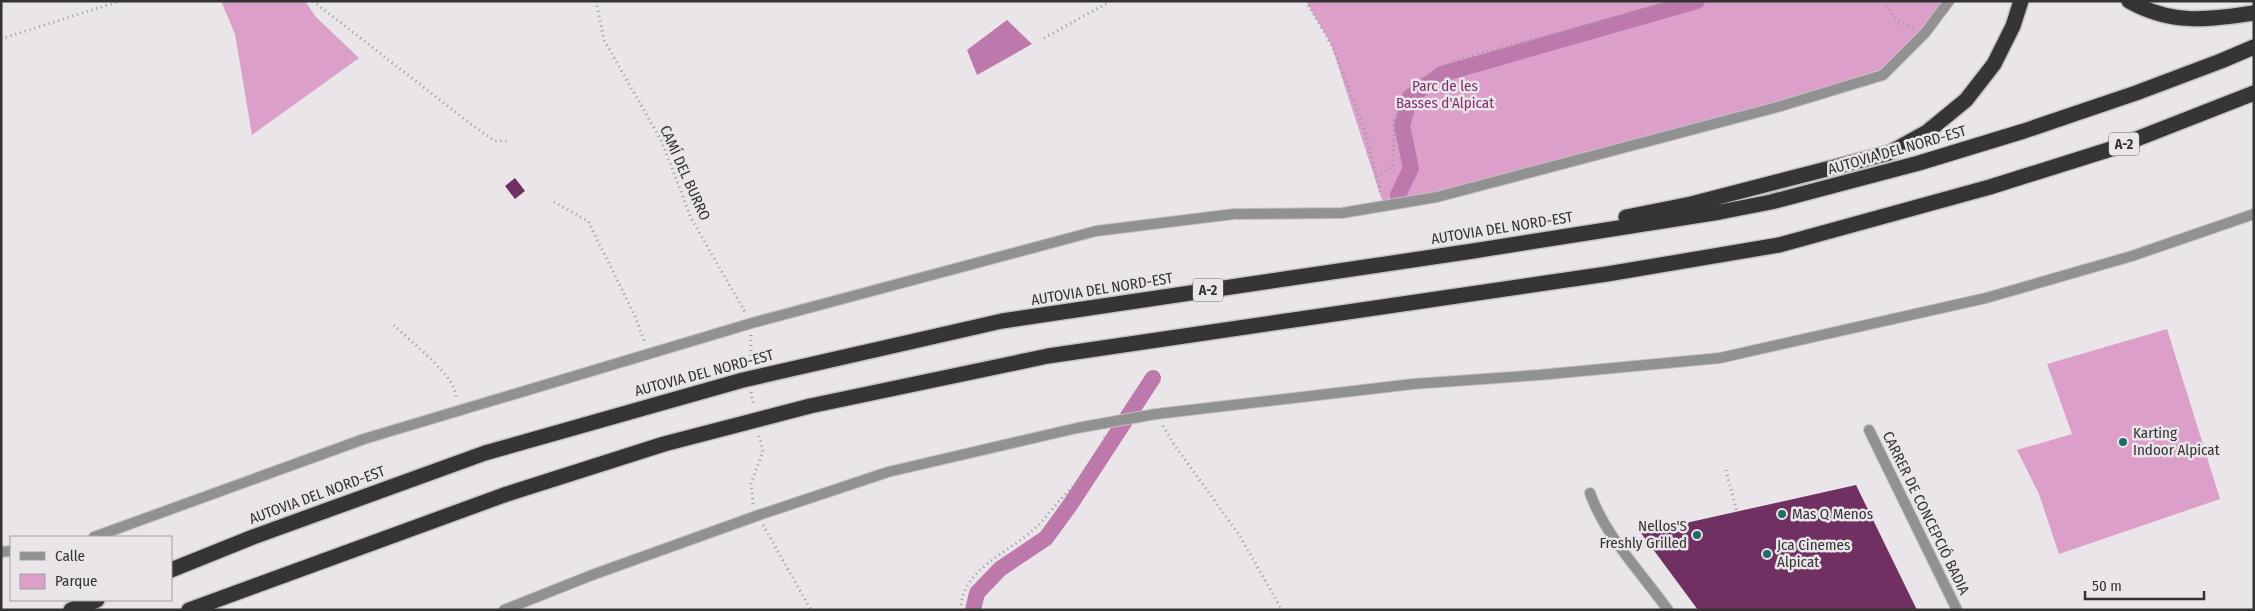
<svg xmlns="http://www.w3.org/2000/svg" width="2255" height="611" viewBox="0 0 2255 611" font-family="'Fira Sans Condensed',sans-serif">
  <style>
    .green { fill: #db9fca }
    .water { fill: #be79ac }
    .lines { fill: none; stroke-linecap: round; stroke-linejoin: round }
    .canal { stroke: #be79ac; stroke-width: 16 }
    .building { fill: #703162 }
    .minor-casing { stroke: #c5c1c4; stroke-width: 12 }
    .motorway-casing { stroke: #c5c1c4; stroke-width: 18 }
    .path { stroke: #9b999b; stroke-width: 3; stroke-dasharray: 1 4; stroke-linecap: butt }
    .minor { stroke: #929192; stroke-width: 10 }
    .motorway { stroke: #373436; stroke-width: 15 }
    .poi-dot { fill: #226c66; stroke: #e9e5e8; stroke-width: 2 }
    .labels { text-anchor: middle; stroke-width: 5; stroke-linejoin: round; paint-order: stroke }
    .shield { fill: #e9e5e8; stroke: #6a686a; stroke-width: 1 }
    .shield-label { font-size: 14px; font-weight: bold; fill: #343334 }
    .park-label { font-size: 15px; fill: #822f70; stroke: #e9e5e8 }
    .street-label { font-size: 15px; fill: #343334; stroke: #e9e5e8 }
    .poi-label { font-size: 15px; fill: #343334; stroke: #e9e5e8; text-anchor: start }
  </style>
  <rect width="100%" height="100%" fill="#e9e5e8"/>
  <path class="green" d="M221,1H305L316,17L359,58L252,135L235,34Z
    M1306,1H1949L1883,75L1384,206L1331,44Z
    M2167,329L2220,499L2059,554L2039,494L2017,450L2072,434L2047,364Z"/>
  <path class="water" d="M1007,20L1032,44L977,75L967,50Z"/>
  <g class="lines">
    <path class="canal" d="M1398,195L1411,168L1402,126L1410,97L1442,74L1697,1
      M973,610L977,593L1000,569L1046,538L1070,505L1153,378"/>
  </g>
  <path class="building" d="M515,178L525,191L515,199L505,186Z
    M1856,485L1917,610H1698L1641,533Z"/>
  <g class="lines">
    <defs>
      <path id="minor" d="M1869,430L1957,610
        M1590,493C1605,536 1641,572 1668,610
        M94,537L364,439L752,323L1096,231L1234,214L1342,213L1437,197L1781,106L1883,75L1925,33L1949,1
        M1,552L11,551
        M504,610L592,575L759,515L888,472L1077,428L1156,414L1413,384L1539,375L1720,358L1986,298L2132,256L2254,214"/>
      <path id="motorway" d="M2129,1C2171,25 2209,20 2254,13
        M1626,217L1691,204L1889,153L1927,132L1966,100L1994,64L2013,26L2021,1
        M171,570L253,537L485,453L743,380L1002,321L1473,251L1720,212L1771,202L1919,163L2024,131L2136,93L2221,61L2254,47
        M71,610L97,600
        M189,610L504,495L664,444L810,406L1048,356L1607,274L1779,245L1990,187L2111,149L2254,93"/>
    </defs>
    <use href="#minor" class="minor-casing"/>
    <use href="#motorway" class="motorway-casing"/>
    <path class="path" d="M313,1L472,125L495,141H509
      M596,1L604,40L662,142L691,218L745,312
      M1306,1L1334,50L1364,128L1381,196
      M1884,1L1897,21L1913,28
      M1044,38L1111,1
      M1,39L120,1
      M1376,176L1393,166L1394,118L1398,98L1416,82L1456,60L1655,7L1671,1
      M554,202L588,221L634,314L645,343
      M394,325C410,342 457,376 456,398
      M751,361V334
      M751,392L753,403
      M1163,426L1173,443L1238,533L1282,610
      M1726,470L1737,512
      M753,504L751,483L763,452L759,436
      M763,525L811,610
      M961,610C960,571 1007,553 1032,531C1043,522 1051,510 1060,500C1078,481 1099,461 1105,435"/>
    <use href="#minor" class="minor"/>
    <use href="#motorway" class="motorway"/>
  </g>
  <g class="poi-dot">
    <circle cx="2123" cy="442" r="5"/>
    <circle cx="1782" cy="514" r="5"/>
    <circle cx="1697" cy="535" r="5"/>
    <circle cx="1767" cy="554" r="5"/>
  </g>
  <g class="labels">
    <g class="shield">
      <rect x="2109" y="132.5" width="30" height="23" rx="4"/>
      <rect x="1193" y="278.5" width="30" height="23" rx="4"/>
    </g>
    <g class="shield-label">
      <text x="2124" y="149">A-2</text>
      <text x="1208" y="295">A-2</text>
    </g>
    <g class="park-label">
      <text x="1445" y="91">Parc de les<tspan x="1445" dy="17">Basses d'Alpicat</tspan></text>
    </g>
    <g class="street-label">
      <text transform="translate(1897 150) rotate(-16)" y="5">AUTOVIA DEL NORD-EST</text>
      <text transform="translate(685 173) rotate(66)" y="5">CAMÍ DEL BURRO</text>
      <text transform="translate(1502 228) rotate(-9)" y="5">AUTOVIA DEL NORD-EST</text>
      <text transform="translate(1102 289) rotate(-9)" y="5">AUTOVIA DEL NORD-EST</text>
      <text transform="translate(704 373) rotate(-15)" y="5">AUTOVIA DEL NORD-EST</text>
      <text transform="translate(317 495) rotate(-20)" y="5">AUTOVIA DEL NORD-EST</text>
      <text transform="translate(1926 513) rotate(64)" y="5">CARRER DE CONCEPCIÓ BADIA</text>
    </g>
    <g class="poi-label">
      <text x="2133" y="438">Karting<tspan x="2133" dy="17">Indoor Alpicat</tspan></text>
      <text x="1792" y="519">Mas Q Menos</text>
      <text x="1687" y="531" text-anchor="end">Nellos'S<tspan x="1687" dy="17">Freshly Grilled</tspan></text>
      <text x="1777" y="550">Jca Cinemes<tspan x="1777" dy="17">Alpicat</tspan></text>
    </g>
  </g>
  <rect width="2255" height="611" fill="none" stroke="#343334" stroke-width="5"/>
  <rect x="10" y="536" width="162" height="65" fill="#e9e5e8" stroke="#a19ea0"/>
  <rect x="20" y="552" width="25" height="8" fill="#929192" stroke="#a19ea0"/>
  <text x="55" y="561" font-size="15" fill="#343334">Calle</text>
  <rect x="20" y="574" width="25" height="15" fill="#db9fca" stroke="#a19ea0"/>
  <text x="55" y="586" font-size="15" fill="#343334">Parque</text>
  <path d="M2085 591v8h119v-8" fill="none" stroke="#343334" stroke-width="2.5"/>
  <text x="2092" y="591" font-size="15" fill="#343334" stroke="#e9e5e8" stroke-width="4" paint-order="stroke">50 m</text>
</svg>
